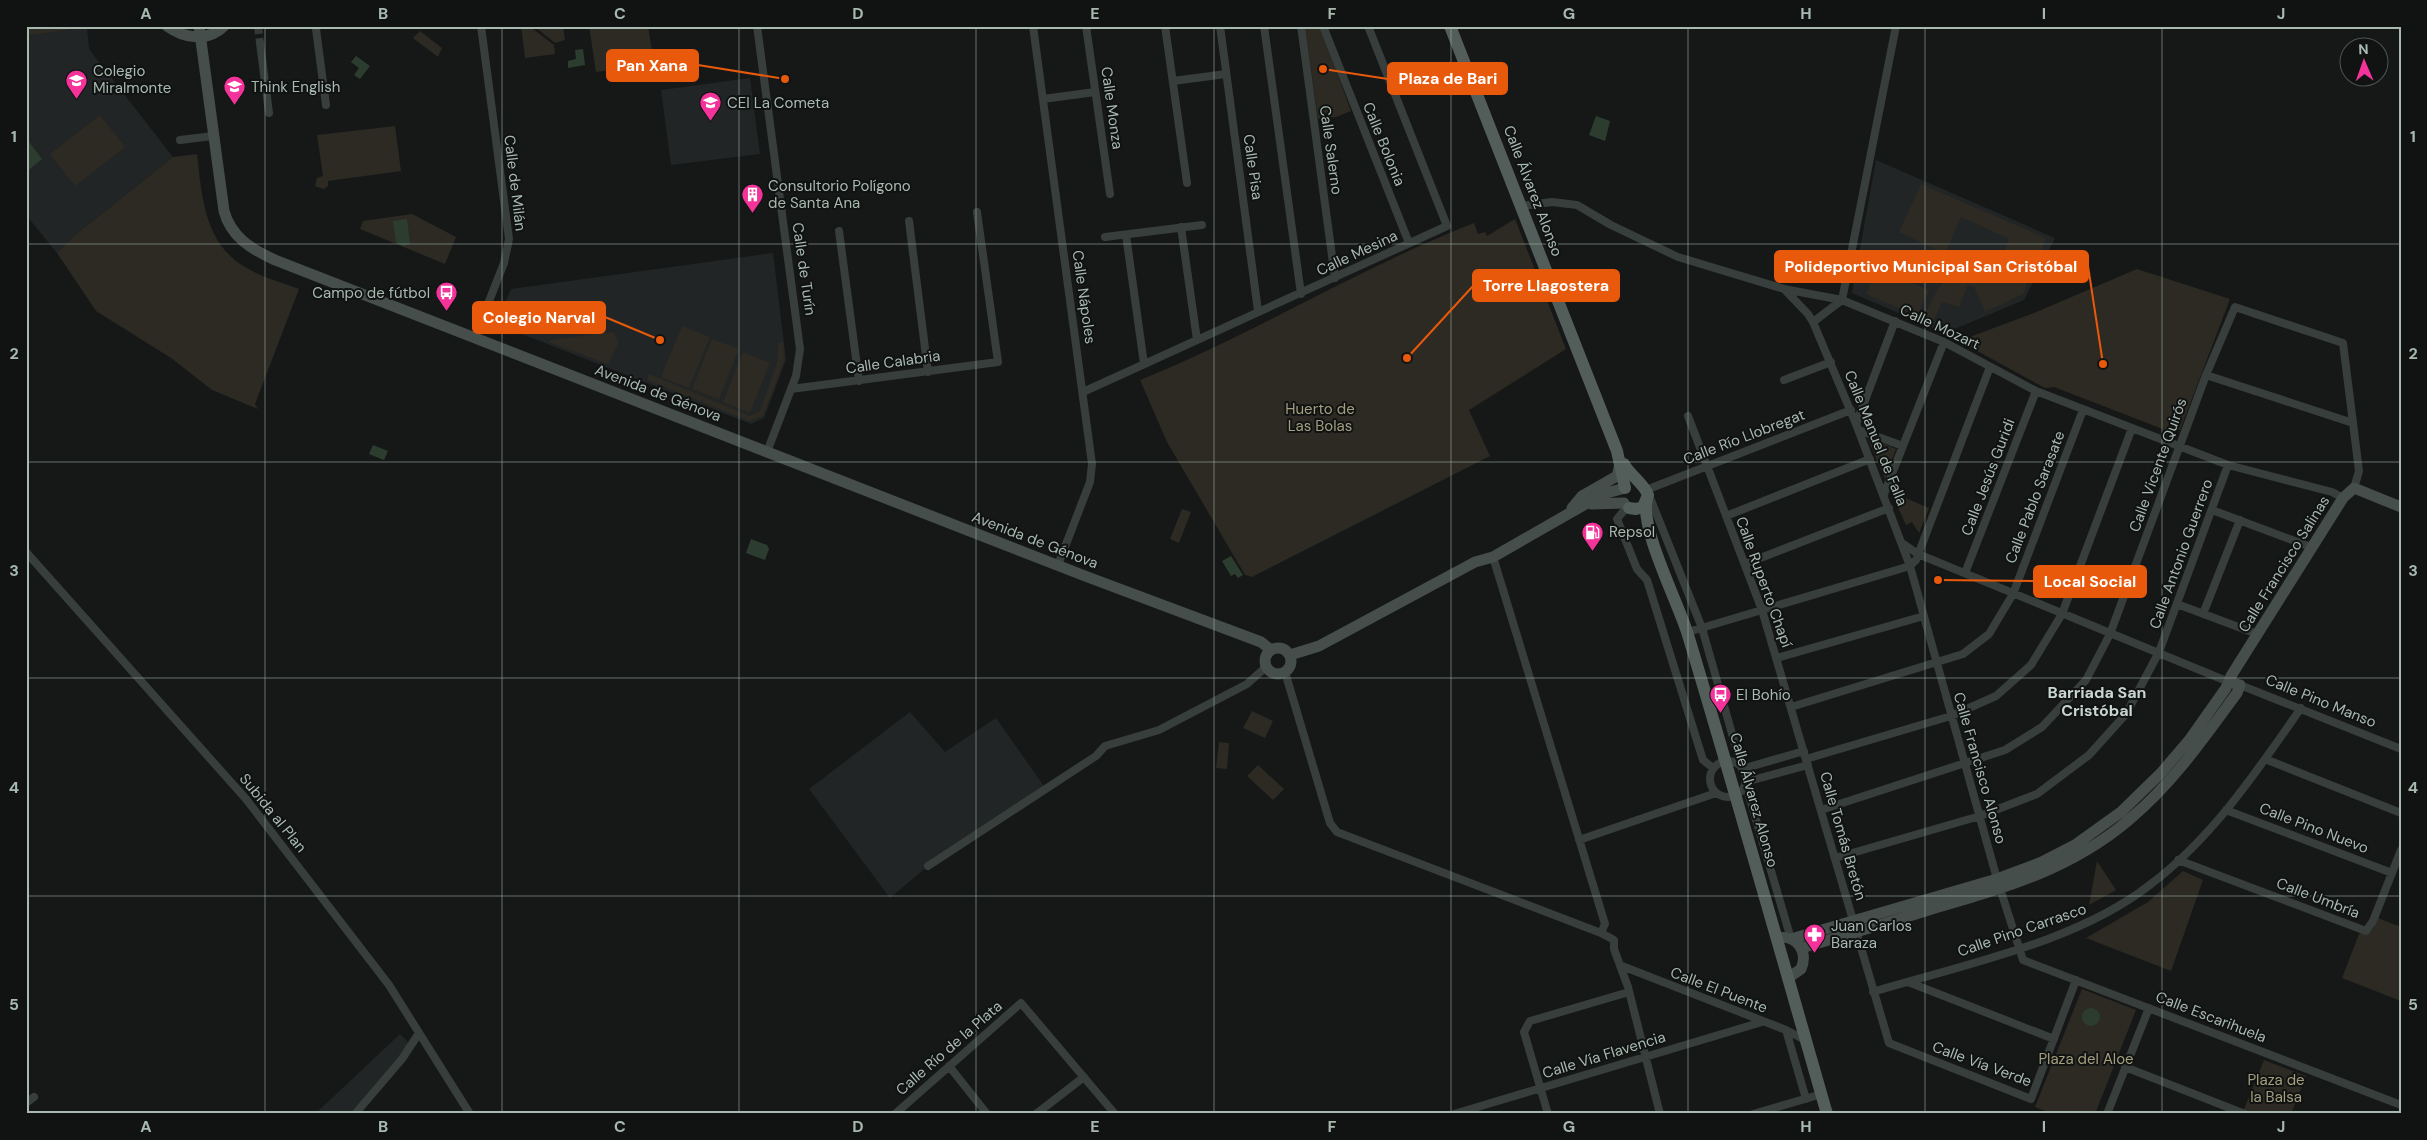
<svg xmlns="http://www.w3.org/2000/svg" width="2427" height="1140" viewBox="0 0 2427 1140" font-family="'DM Sans',sans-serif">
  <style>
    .built { fill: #222525 }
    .green { fill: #2c2a22 }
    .water { fill: #2c3d30 }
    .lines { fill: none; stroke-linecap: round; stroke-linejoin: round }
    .street-tunnel { stroke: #333836; stroke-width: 8; stroke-dasharray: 8 4; stroke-linecap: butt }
    .street { stroke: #373e3b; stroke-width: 8 }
    .secondary { stroke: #454e4a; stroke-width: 11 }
    .primary { stroke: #535d59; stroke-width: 12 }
    .grid { fill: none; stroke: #a8b9b0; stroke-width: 1; stroke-opacity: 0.55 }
    .labels { text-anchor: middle; stroke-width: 4; stroke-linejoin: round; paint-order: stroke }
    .poi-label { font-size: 15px; fill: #a8b9b0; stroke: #111313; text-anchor: start }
    .street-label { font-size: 15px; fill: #a8b9b0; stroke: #111313 }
    .park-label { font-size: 15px; fill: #a49f7f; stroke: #111313 }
    .neighbourhood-label { font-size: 16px; font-weight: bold; fill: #c9d5cf; stroke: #111313 }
    .leader { fill: none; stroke: #e8590c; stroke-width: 2 }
    .callout-dot { fill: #e8590c; stroke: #111313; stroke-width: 2 }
    .callout { fill: #e8590c; stroke: #e8590c; stroke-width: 2 }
    .callout-label { font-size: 16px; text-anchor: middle; font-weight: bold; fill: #fff }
    .neatline { fill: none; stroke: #a8b9b0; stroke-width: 2 }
    .grid-label { font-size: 16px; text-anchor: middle; font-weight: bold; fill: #a8b9b0 }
  </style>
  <rect width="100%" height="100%" fill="#161818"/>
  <path class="built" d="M87,27L89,49L173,157L75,235L57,253L26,215V36Z
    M750,78L760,154L671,165L661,90Z
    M1876,160L2055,238L2024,300L1945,333L1852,293Z
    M773,253L786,360L764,418L751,424L507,328L500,314L511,289Z
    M910,712L945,752L996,718L1046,789L928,866L890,898L809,789Z
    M400,1034L411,1045L355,1114H315Z"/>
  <path class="green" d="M26,26H86L87,27L26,36Z
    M521,26H529L554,45L555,54L525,58Z
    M534,26H563L565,40L555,43Z
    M589,26H648L654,64L596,72Z
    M1305,26H1320L1351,111L1336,117L1318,119Z
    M420,31L442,48L438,57L413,38Z
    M100,115L125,147L75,186L50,154Z
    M395,126L401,171L328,181V186L324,189L315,186L317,178L323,176L317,135Z
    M197,154C202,196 204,243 245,267C261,277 281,282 299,289L255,404L258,409L212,390L171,358L96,311L57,253L75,235L173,157Z
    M1921,184L2046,238L2023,294L1985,312L1974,287L1968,285L1959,307L1942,302L1932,324L1923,320C1935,290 1944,276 1971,258L1998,272L2009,239L1961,217L1945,254L1899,232Z
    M412,214L456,237L445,264L360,229L363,221Z
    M1515,219L1566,349L1469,410L1490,456L1252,577L1245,575L1167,442L1140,380C1254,334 1359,268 1474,223L1478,234L1485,232L1487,236Z
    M1877,268L1929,290L1917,316L1866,294Z
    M2137,269L2230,299L2180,430L2174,428L2173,433L2054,387L2045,388L1959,341L2034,313Z
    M682,326L710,337L689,388L661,377Z
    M614,332L619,343L608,364L549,342L550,340Z
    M712,339L739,349L719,399L692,389Z
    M783,342L784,361L763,416L749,421L647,380L649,374L750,416L760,411L778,360V343Z
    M743,352L770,363L750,413L723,402Z
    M1867,437L1896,449L1885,479Z
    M1891,492L1929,508L1919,533L1912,522L1906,525Z
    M1182,509L1191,512L1179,543L1170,539Z
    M1252,711L1273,721L1265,738L1243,728Z
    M1219,742L1229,743L1227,769L1216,768Z
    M1258,765L1284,789L1273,800L1247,776Z
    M2097,861L2116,890L2089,905Z
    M2183,871L2203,880L2171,971L2086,938L2148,902Z
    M2378,918L2401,927V1001L2342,978L2359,934L2372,930Z
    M2082,989L2136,1010L2095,1114H2053L2035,1107Z
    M2264,1060L2306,1076L2291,1114H2242Z"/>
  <path class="water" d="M583,49L585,65L568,68V61L576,59L575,50Z
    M356,56L370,66L360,79L354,75L359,68L351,62Z
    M1596,116L1610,121L1605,141L1589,135Z
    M26,138L42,159L26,172Z
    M407,219L410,244L403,246L396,242L393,221Z
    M373,445L388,451L384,460L369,454Z
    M751,539L767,545L769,549L765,560L746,553Z
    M1231,556L1243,575L1238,578L1235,574L1231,576L1222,561Z
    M2082 1017a9 9 0 1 1 18 0a9 9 0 1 1-18 0Z"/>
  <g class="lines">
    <path class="street-tunnel" d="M258,26L260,43"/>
    <path class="street" d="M757,26L800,349L796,376L767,452
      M1033,26L1092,464L1090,482L1058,565
      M1086,26L1110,194
      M1165,26L1187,183
      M1220,26L1258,311
      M1264,26L1301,294
      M1301,26L1335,278
      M1323,26L1409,243
      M316,29L326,105
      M260,43L269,113
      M1173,81L1226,74
      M1043,99L1095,92
      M180,140L213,136
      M1521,206L1552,202L1577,205L1611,225L1678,257L1784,289L1842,300L1944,342L2036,391L2228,465L2332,492L2343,498
      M909,221L928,372
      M1181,227L1197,340
      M839,231L859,381
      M1126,235L1144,364
      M1105,237L1202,225
      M1784,289L1808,314L1813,322L1842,300
      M1842,300L1896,26
      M1813,322L1856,424L1910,566L1997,879L2023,960L2401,1105
      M475,337L504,263L509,239L481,26
      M2206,375L2353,423
      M1784,380L1831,362
      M791,389L998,362L977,212
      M1083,392L1447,226L1368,26
      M1688,416L1762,610L1889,1043L2031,1099L2076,980
      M1856,424L1895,321
      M1859,430L1903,446
      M1646,490L1851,410
      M1884,494L1944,342
      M1649,495L1702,628L1742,769L1804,751
      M1627,507L1617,519L1637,569L1647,580L1703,760L1713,768
      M2212,510L2311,547
      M1726,516L1870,459
      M1902,543L1918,554L2229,682
      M26,552L246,799L389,985L470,1114
      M1493,557L1605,924L1601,933
      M1745,564L1889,508
      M1965,573L2036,391
      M2177,604L2257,634
      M2203,614L2240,520
      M1688,632L1910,566L1916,560L1990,367
      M1777,658L1924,616
      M1285,672L1330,823L1337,832L1601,933L1614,940V949L1628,987L1660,1114
      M2240,685L2401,749
      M1791,707L1963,654L1989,634L2013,594L2083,410
      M1806,759L1951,716L1996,696L2031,665L2062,614L2132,428
      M2265,759L2401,813
      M1710 779a18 18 0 1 1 36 0a18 18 0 1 1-36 0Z
      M1821,810L2005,750L2042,727L2086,680L2110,634L2206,375L2235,307L2343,343L2359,471L2354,488
      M2226,810L2392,873
      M1579,840L1716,793
      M1835,858L1980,816L2037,794L2089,755L2126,714L2159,652L2228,465
      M2178,860L2366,931L2373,921L2401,850
      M928,866L1096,756L1105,746L1159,730L1247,684L1266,667
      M1791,939L1745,782L1808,765
      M1622,966L1786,1030L1805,1040
      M1908,982L2054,1039
      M1873,992C1962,965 2078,942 2151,884C2213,837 2257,771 2301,708
      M1786,1030L1806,1099
      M949,1066L987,1114
      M2125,1067L2245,1114
      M26,1103L34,1097
      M355,1114L402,1059L419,1033
      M895,1114L1021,1003L1115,1114
      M1036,1114L1084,1077
      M1454,1114L1762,1022
      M1548,1114L1524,1032L1530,1021L1629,992
      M1753,1114L1822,1094
      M2107,1114L2149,1008"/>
    <path class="secondary" d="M167,26C185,39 208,42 224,26
      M199,26L224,211C231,237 251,249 275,260L1085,576L1261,642L1271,650
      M1591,504L1624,503
      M1572,508L1582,496L1617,476L1620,464
      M1265 661a13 13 0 1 1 26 0a13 13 0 1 1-26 0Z
      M1290,655L1319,646L1475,562L1493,557L1603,494L1625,488
      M1777,938C1796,934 1809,951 1801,969L1788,978
      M1791,939L1997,879L2042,862L2075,845L2121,812L2161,773L2190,739L2226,688L2231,676L2343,498L2354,488L2401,507
      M1801,948C1846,935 1891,922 1935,908C2006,888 2073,868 2130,819C2173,783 2204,738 2237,693L2240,685L2229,682"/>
    <path class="primary" d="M1450,26L1617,451L1625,488
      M1624,464C1630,475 1645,485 1648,495L1643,507L1636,509L1629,508
      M1647,499C1639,528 1679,604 1688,635C1736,794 1781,954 1827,1114"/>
  </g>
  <path class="grid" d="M265,26V1114M502,26V1114M739,26V1114M976,26V1114M1214,26V1114M1451,26V1114M1688,26V1114M1925,26V1114M2162,26V1114M26,244H2401M26,462H2401M26,678H2401M26,896H2401"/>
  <defs>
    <symbol id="school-pin" viewBox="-11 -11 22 30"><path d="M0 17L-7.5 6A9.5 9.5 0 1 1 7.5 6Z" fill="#f4339a" stroke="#111313"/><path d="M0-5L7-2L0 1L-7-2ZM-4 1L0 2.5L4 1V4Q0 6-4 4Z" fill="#fff"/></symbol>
    <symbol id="building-pin" viewBox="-11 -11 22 30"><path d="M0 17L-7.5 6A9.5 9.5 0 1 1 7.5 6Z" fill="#f4339a" stroke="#111313"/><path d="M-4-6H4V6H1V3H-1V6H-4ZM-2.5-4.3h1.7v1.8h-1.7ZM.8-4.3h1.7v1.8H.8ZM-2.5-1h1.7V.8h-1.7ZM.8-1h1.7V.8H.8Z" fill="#fff"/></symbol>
    <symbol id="bus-pin" viewBox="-11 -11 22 30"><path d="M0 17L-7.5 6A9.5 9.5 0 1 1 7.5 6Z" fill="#f4339a" stroke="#111313"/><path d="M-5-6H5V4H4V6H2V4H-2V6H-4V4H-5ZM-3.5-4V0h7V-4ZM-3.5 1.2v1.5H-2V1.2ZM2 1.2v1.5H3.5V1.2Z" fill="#fff"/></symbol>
    <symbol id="fuel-pin" viewBox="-11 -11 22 30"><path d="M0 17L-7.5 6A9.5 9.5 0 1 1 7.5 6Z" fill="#f4339a" stroke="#111313"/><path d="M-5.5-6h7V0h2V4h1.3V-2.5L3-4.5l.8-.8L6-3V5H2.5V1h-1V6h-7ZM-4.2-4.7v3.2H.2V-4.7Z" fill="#fff"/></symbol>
    <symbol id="pharmacy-pin" viewBox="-11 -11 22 30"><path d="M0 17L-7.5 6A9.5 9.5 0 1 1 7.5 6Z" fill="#f4339a" stroke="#111313"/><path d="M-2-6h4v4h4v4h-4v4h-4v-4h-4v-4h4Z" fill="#fff"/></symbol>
  </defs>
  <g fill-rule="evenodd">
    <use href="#school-pin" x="64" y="68" width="25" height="34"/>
    <use href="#school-pin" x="222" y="74" width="25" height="34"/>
    <use href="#school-pin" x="698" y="90" width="25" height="34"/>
    <use href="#building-pin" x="740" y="182" width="25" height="34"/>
    <use href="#bus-pin" x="434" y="280" width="25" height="34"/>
    <use href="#fuel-pin" x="1580" y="520" width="25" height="34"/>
    <use href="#bus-pin" x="1708" y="682" width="25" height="34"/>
    <use href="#pharmacy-pin" x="1802" y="922" width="25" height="34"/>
  </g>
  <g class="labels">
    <g class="poi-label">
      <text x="93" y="76">Colegio<tspan x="93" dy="17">Miralmonte</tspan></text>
      <text x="251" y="92">Think English</text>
      <text x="727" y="108">CEI La Cometa</text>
      <text x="768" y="191">Consultorio Polígono<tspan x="768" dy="17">de Santa Ana</tspan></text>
      <text x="430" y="298" text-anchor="end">Campo de fútbol</text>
      <text x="1609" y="537">Repsol</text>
      <text x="1736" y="700">El Bohío</text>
      <text x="1831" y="931">Juan Carlos<tspan x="1831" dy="17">Baraza</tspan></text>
    </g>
    <g class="street-label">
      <text transform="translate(1112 108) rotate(82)" y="5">Calle Monza</text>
      <text transform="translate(1384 144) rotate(68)" y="5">Calle Bolonia</text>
      <text transform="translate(1331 150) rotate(82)" y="5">Calle Salerno</text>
      <text transform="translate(1253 167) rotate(82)" y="5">Calle Pisa</text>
      <text transform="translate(515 183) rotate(83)" y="5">Calle de Milán</text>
      <text transform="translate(1533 191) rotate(69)" y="5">Calle Álvarez Alonso</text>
      <text transform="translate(1357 253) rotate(-25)" y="5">Calle Mesina</text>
      <text transform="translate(804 269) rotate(82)" y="5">Calle de Turín</text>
      <text transform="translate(1084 297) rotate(82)" y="5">Calle Nápoles</text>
      <text transform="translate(1940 327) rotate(25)" y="5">Calle Mozart</text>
      <text transform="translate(893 362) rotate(-8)" y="5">Calle Calabria</text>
      <text transform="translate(658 393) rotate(21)" y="5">Avenida de Génova</text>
      <text transform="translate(1744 437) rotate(-21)" y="5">Calle Río Llobregat</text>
      <text transform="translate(1876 438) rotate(68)" y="5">Calle Manuel de Falla</text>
      <text transform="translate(2158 465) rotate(-70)" y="5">Calle Vicente Quirós</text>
      <text transform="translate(1988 477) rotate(-69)" y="5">Calle Jesús Guridi</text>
      <text transform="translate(2035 497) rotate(-69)" y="5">Calle Pablo Sarasate</text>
      <text transform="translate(1035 540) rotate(21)" y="5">Avenida de Génova</text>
      <text transform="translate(2181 554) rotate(-70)" y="5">Calle Antonio Guerrero</text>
      <text transform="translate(2284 564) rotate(-58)" y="5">Calle Francisco Salinas</text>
      <text transform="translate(1764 582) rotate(70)" y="5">Calle Ruperto Chapí</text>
      <text transform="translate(2321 701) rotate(22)" y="5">Calle Pino Manso</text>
      <text transform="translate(1980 768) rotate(74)" y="5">Calle Francisco Alonso</text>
      <text transform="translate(1754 800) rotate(74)" y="5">Calle Álvarez Alonso</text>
      <text transform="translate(273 813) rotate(51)" y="5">Subida al Plan</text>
      <text transform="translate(2314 828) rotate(21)" y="5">Calle Pino Nuevo</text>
      <text transform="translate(1843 836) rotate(74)" y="5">Calle Tomás Bretón</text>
      <text transform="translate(2318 898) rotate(21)" y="5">Calle Umbría</text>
      <text transform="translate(2022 930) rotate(-19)" y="5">Calle Pino Carrasco</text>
      <text transform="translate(1719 990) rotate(21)" y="5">Calle El Puente</text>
      <text transform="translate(2211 1017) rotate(21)" y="5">Calle Escarihuela</text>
      <text transform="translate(949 1048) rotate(-41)" y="5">Calle Río de la Plata</text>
      <text transform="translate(1604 1055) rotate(-17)" y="5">Calle Vía Flavencia</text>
      <text transform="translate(1982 1064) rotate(20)" y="5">Calle Vía Verde</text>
    </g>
    <g class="park-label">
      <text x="1320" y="414">Huerto de<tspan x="1320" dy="17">Las Bolas</tspan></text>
      <text x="2086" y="1064">Plaza del Aloe</text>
      <text x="2276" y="1085">Plaza de<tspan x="2276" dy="17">la Balsa</tspan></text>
    </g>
    <g class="neighbourhood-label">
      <text x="2097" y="698">Barriada San<tspan x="2097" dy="18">Cristóbal</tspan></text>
    </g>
  </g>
  <path class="leader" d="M785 79L698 65M1323 69L1388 79M2103 364L2088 266M1407 358L1473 286M660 340L605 317M1938 580L2034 581"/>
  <g class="callout-dot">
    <circle cx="785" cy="79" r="5"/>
    <circle cx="1323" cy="69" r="5"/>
    <circle cx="2103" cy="364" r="5"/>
    <circle cx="1407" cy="358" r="5"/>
    <circle cx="660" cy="340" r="5"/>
    <circle cx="1938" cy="580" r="5"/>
  </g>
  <g class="callout">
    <rect x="607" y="50" width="91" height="31" rx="5"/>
    <rect x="1388" y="63" width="119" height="31" rx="5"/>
    <rect x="1775" y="251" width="313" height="31" rx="5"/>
    <rect x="1473" y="270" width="146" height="31" rx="5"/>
    <rect x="473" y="302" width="132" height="31" rx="5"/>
    <rect x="2034" y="566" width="112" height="31" rx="5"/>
  </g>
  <g class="callout-label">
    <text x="652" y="71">Pan Xana</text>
    <text x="1448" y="84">Plaza de Bari</text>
    <text x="1931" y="272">Polideportivo Municipal San Cristóbal</text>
    <text x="1546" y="291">Torre Llagostera</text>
    <text x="539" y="323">Colegio Narval</text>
    <text x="2090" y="587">Local Social</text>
  </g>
  <rect width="2427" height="1140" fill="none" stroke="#111313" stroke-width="55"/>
  <g transform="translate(2364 62) rotate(358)"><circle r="24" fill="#111313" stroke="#4d5552"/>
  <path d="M0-4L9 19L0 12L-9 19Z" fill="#f4339a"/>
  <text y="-8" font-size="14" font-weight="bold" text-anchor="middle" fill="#a8b9b0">N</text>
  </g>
  <rect x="28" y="28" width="2372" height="1084" class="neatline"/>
  <g class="grid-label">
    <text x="146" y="19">A</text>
    <text x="383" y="19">B</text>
    <text x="620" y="19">C</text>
    <text x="858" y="19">D</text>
    <text x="1095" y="19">E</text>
    <text x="1332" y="19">F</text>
    <text x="1569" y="19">G</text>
    <text x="1806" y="19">H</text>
    <text x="2044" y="19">I</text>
    <text x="2281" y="19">J</text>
    <text x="14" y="142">1</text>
    <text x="2413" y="142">1</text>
    <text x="14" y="359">2</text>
    <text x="2413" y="359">2</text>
    <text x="14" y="576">3</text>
    <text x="2413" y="576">3</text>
    <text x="14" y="793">4</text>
    <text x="2413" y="793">4</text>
    <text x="14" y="1010">5</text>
    <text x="2413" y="1010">5</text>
    <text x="146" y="1132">A</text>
    <text x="383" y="1132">B</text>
    <text x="620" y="1132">C</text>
    <text x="858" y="1132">D</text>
    <text x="1095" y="1132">E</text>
    <text x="1332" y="1132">F</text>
    <text x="1569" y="1132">G</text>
    <text x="1806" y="1132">H</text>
    <text x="2044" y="1132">I</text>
    <text x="2281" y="1132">J</text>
  </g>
</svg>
